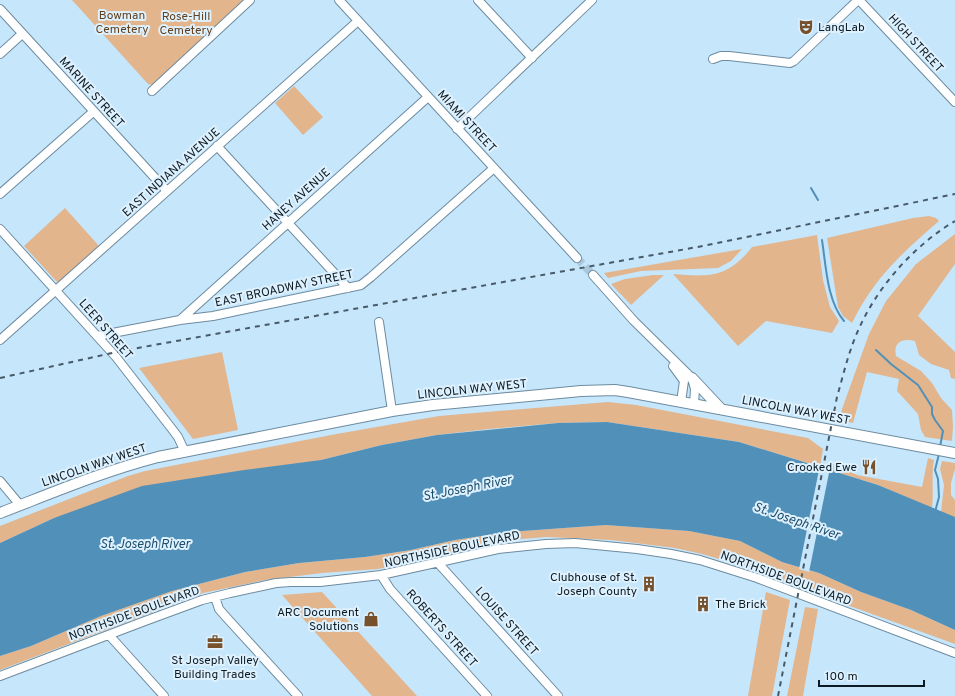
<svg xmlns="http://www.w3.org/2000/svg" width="955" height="696" viewBox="0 0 955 696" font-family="Overpass,sans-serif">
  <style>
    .green { fill: #e2b58d }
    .water { fill: #5190b8 }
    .pier { fill: #c6e6fc }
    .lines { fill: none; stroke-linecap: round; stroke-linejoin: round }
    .stream { stroke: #5190b8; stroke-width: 2 }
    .minor-tunnel { stroke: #aac7db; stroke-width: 8; stroke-dasharray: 8 4; stroke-linecap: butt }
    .minor-casing { stroke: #6d8b9f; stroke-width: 10 }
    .major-casing { stroke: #6d8b9f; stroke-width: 12 }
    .minor { stroke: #fff; stroke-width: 8 }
    .major { stroke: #fff; stroke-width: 10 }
    .rail { stroke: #485a67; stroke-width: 2; stroke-dasharray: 5 5; stroke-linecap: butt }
    .labels { text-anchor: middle; stroke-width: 4; stroke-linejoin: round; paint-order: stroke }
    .park-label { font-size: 12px; fill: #633f1b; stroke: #def1fe }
    .poi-label { font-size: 12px; fill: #0e1a22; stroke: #def1fe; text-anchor: end }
    .street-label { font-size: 12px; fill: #0e1a22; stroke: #def1fe }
    .water-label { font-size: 13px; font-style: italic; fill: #1d4d6a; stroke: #def1fe }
  </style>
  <rect width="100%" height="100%" fill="#c6e6fc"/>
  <path class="green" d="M72,0H244L152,85L148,84Z
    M294,86L323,117L303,135L275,103Z
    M65,208L99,246L58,283L24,246Z
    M929,216L936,218L939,221C902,253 874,278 852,323L843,316L838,307L827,238L913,218Z
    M955,234V264L918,316L955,352V379L951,378L949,370L931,364L919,355L915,341C902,338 893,342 896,356L921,371L932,383L941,398L952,410L953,427L952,441L925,437L921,430L918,414L897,391L899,379L867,372L853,423L839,420L842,409L869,334L886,301L916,264Z
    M817,235L823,280L830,307L839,321L832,333L766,321L738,346L673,274C709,277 728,278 752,247Z
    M742,249L731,261L718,268L641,271L608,278L604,273Z
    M653,275H664L631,305L611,284L625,279Z
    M222,352L238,430L193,439L139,368Z
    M608,402L636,405L808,438L823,449L820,467L739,442L607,422L558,423L489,429L437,435L382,445L321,460L54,518L0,543V526L128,476L145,471L331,435L439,416Z
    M928,458L934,460C931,475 934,492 932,508L878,485L830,470L831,463L857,475L922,487Z
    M942,461L955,463V469L951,483V495L955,500V517L941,512L944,485L940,469Z
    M606,525L689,531L740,541L782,562L819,573L861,592L911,610L955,630V644L811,592L760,571L702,554L675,548L611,540L547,537L521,539L378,569L322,573L265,580L203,593L0,670V656L31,646L101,616L172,591L245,572L299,563L365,557L411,550L455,540L508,532Z
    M322,592L417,696H372L282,595Z
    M766,592L790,600L772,696H748Z
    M805,607L818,609L803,696H787Z"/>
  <path class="water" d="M607,422L739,442L878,485L955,517V630L911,610L861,592L819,573L782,562L740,541L689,531L606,525L508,532L455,540L411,550L365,557L299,563L245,572L172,591L101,616L31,646L0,656V543L54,518L142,486L244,470L321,460L382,445L437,435L558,423Z"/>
  <path class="pier" d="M820,465L830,468L809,572L799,569Z"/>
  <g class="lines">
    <path class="stream" d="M811,188L818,200
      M822,240C826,266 827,301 844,321
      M876,350L891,364L918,385L932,407V414L935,420L943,431L940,447
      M935,512L939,497L938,479L935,470L939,454"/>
    <path class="minor-tunnel" d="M577,258L593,275"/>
    <defs>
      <path id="minor" d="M339,0L577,258
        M478,0L532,58
        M859,0L955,102
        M0,9L167,191
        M0,54L22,34
        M713,59L721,56H729L790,63L794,61L858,0
        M152,91L250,0
        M457,129L592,0
        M217,146L348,288
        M0,194L93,112
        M0,229L116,357L172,429L178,437L185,452
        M593,275L634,321L692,378L695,389L694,404
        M180,320L428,97
        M379,322L392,411
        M97,336L180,320L213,316L361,285L371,277L494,168
        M0,340L358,21
        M673,366L684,381L681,402
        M0,481L20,505
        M438,563L558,696
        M381,575L390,589L487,696
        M215,597L219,609L226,617L298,696
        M109,635L164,696
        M0,676L145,621L202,600L230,593L276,583L291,582H320L381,575L498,549L546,544L575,543L637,549L671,554L700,560L757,578L955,653"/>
      <path id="major" d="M692,378L721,409
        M0,513C52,493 104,471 158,457L392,411L433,405L581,391L615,390L628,392L955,453"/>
    </defs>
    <use href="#minor" class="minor-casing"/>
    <use href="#major" class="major-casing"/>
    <use href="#minor" class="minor"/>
    <use href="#major" class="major"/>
    <path class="rail" d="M0,378L121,351L703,246L955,194
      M778,696L837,397C843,376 848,354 857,333C876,288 913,246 955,221"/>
  </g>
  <defs>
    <symbol id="theatre-bare" viewBox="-9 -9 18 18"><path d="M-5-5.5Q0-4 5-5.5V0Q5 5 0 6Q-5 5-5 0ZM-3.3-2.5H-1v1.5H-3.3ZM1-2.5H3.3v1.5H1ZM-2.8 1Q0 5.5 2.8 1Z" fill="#76512c" stroke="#def1fe" stroke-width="2.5" paint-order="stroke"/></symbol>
    <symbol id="restaurant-bare" viewBox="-9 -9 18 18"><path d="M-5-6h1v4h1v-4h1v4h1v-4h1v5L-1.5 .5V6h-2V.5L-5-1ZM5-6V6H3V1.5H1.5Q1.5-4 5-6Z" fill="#76512c" stroke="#def1fe" stroke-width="2.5" paint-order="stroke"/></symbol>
    <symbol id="building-bare" viewBox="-9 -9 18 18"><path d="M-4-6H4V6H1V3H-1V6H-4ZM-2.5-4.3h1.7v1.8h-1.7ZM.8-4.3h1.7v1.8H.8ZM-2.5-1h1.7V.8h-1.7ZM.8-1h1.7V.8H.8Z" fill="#76512c" stroke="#def1fe" stroke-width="2.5" paint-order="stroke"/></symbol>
    <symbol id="shop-bare" viewBox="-9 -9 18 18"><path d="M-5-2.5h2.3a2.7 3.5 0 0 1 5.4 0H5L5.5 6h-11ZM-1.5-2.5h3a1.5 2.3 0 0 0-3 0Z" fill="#76512c" stroke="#def1fe" stroke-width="2.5" paint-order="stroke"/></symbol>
    <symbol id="office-bare" viewBox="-9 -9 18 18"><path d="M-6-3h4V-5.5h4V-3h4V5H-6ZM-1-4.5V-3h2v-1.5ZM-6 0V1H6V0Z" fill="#76512c" stroke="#def1fe" stroke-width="2.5" paint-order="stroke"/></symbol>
  </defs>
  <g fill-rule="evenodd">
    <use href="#theatre-bare" x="795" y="16" width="22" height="22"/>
    <use href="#restaurant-bare" x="858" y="456" width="22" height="22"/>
    <use href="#building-bare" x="638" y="573" width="22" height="22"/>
    <use href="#building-bare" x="692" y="593" width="22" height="22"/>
    <use href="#shop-bare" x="360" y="608" width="22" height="22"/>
    <use href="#office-bare" x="204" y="631" width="22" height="22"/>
  </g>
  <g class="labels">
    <g class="park-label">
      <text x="122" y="19">Bowman<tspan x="122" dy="14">Cemetery</tspan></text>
      <text x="186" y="20">Rose-Hill<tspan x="186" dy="14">Cemetery</tspan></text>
    </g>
    <g class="poi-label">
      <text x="818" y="31" text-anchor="start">LangLab</text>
      <text x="857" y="471">Crooked Ewe</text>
      <text x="637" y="581">Clubhouse of St.<tspan x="637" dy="14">Joseph County</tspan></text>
      <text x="715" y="608" text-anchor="start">The Brick</text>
      <text x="359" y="616">ARC Document<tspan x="359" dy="14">Solutions</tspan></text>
      <text x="215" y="664" text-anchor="middle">St Joseph Valley<tspan x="215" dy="14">Building Trades</tspan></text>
    </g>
    <g class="street-label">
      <text transform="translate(916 43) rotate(47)" y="4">HIGH STREET</text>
      <text transform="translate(92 92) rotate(48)" y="4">MARINE STREET</text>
      <text transform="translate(467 121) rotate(47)" y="4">MIAMI STREET</text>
      <text transform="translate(171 172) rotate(-42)" y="4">EAST INDIANA AVENUE</text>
      <text transform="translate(296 199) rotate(-42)" y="4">HANEY AVENUE</text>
      <text transform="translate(284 288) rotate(-12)" y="4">EAST BROADWAY STREET</text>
      <text transform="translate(106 329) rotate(49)" y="4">LEER STREET</text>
      <text transform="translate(472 389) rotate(-6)" y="4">LINCOLN WAY WEST</text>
      <text transform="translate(796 410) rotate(11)" y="4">LINCOLN WAY WEST</text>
      <text transform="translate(94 465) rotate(-19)" y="4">LINCOLN WAY WEST</text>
      <text transform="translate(452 549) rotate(-12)" y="4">NORTHSIDE BOULEVARD</text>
      <text transform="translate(786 578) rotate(20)" y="4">NORTHSIDE BOULEVARD</text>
      <text transform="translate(134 613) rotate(-20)" y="4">NORTHSIDE BOULEVARD</text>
      <text transform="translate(507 621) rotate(48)" y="4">LOUISE STREET</text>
      <text transform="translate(442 628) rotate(48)" y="4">ROBERTS STREET</text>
    </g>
    <g class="water-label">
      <text transform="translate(467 487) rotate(-11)" y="5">St. Joseph River</text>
      <text transform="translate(797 520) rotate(19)" y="5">St. Joseph River</text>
      <text x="145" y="548">St. Joseph River</text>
    </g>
  </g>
  <path d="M819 680v6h105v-6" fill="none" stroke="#0e1a22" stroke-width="2"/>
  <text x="825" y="680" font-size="12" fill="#0e1a22" stroke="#def1fe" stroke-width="3" paint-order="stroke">100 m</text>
</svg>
